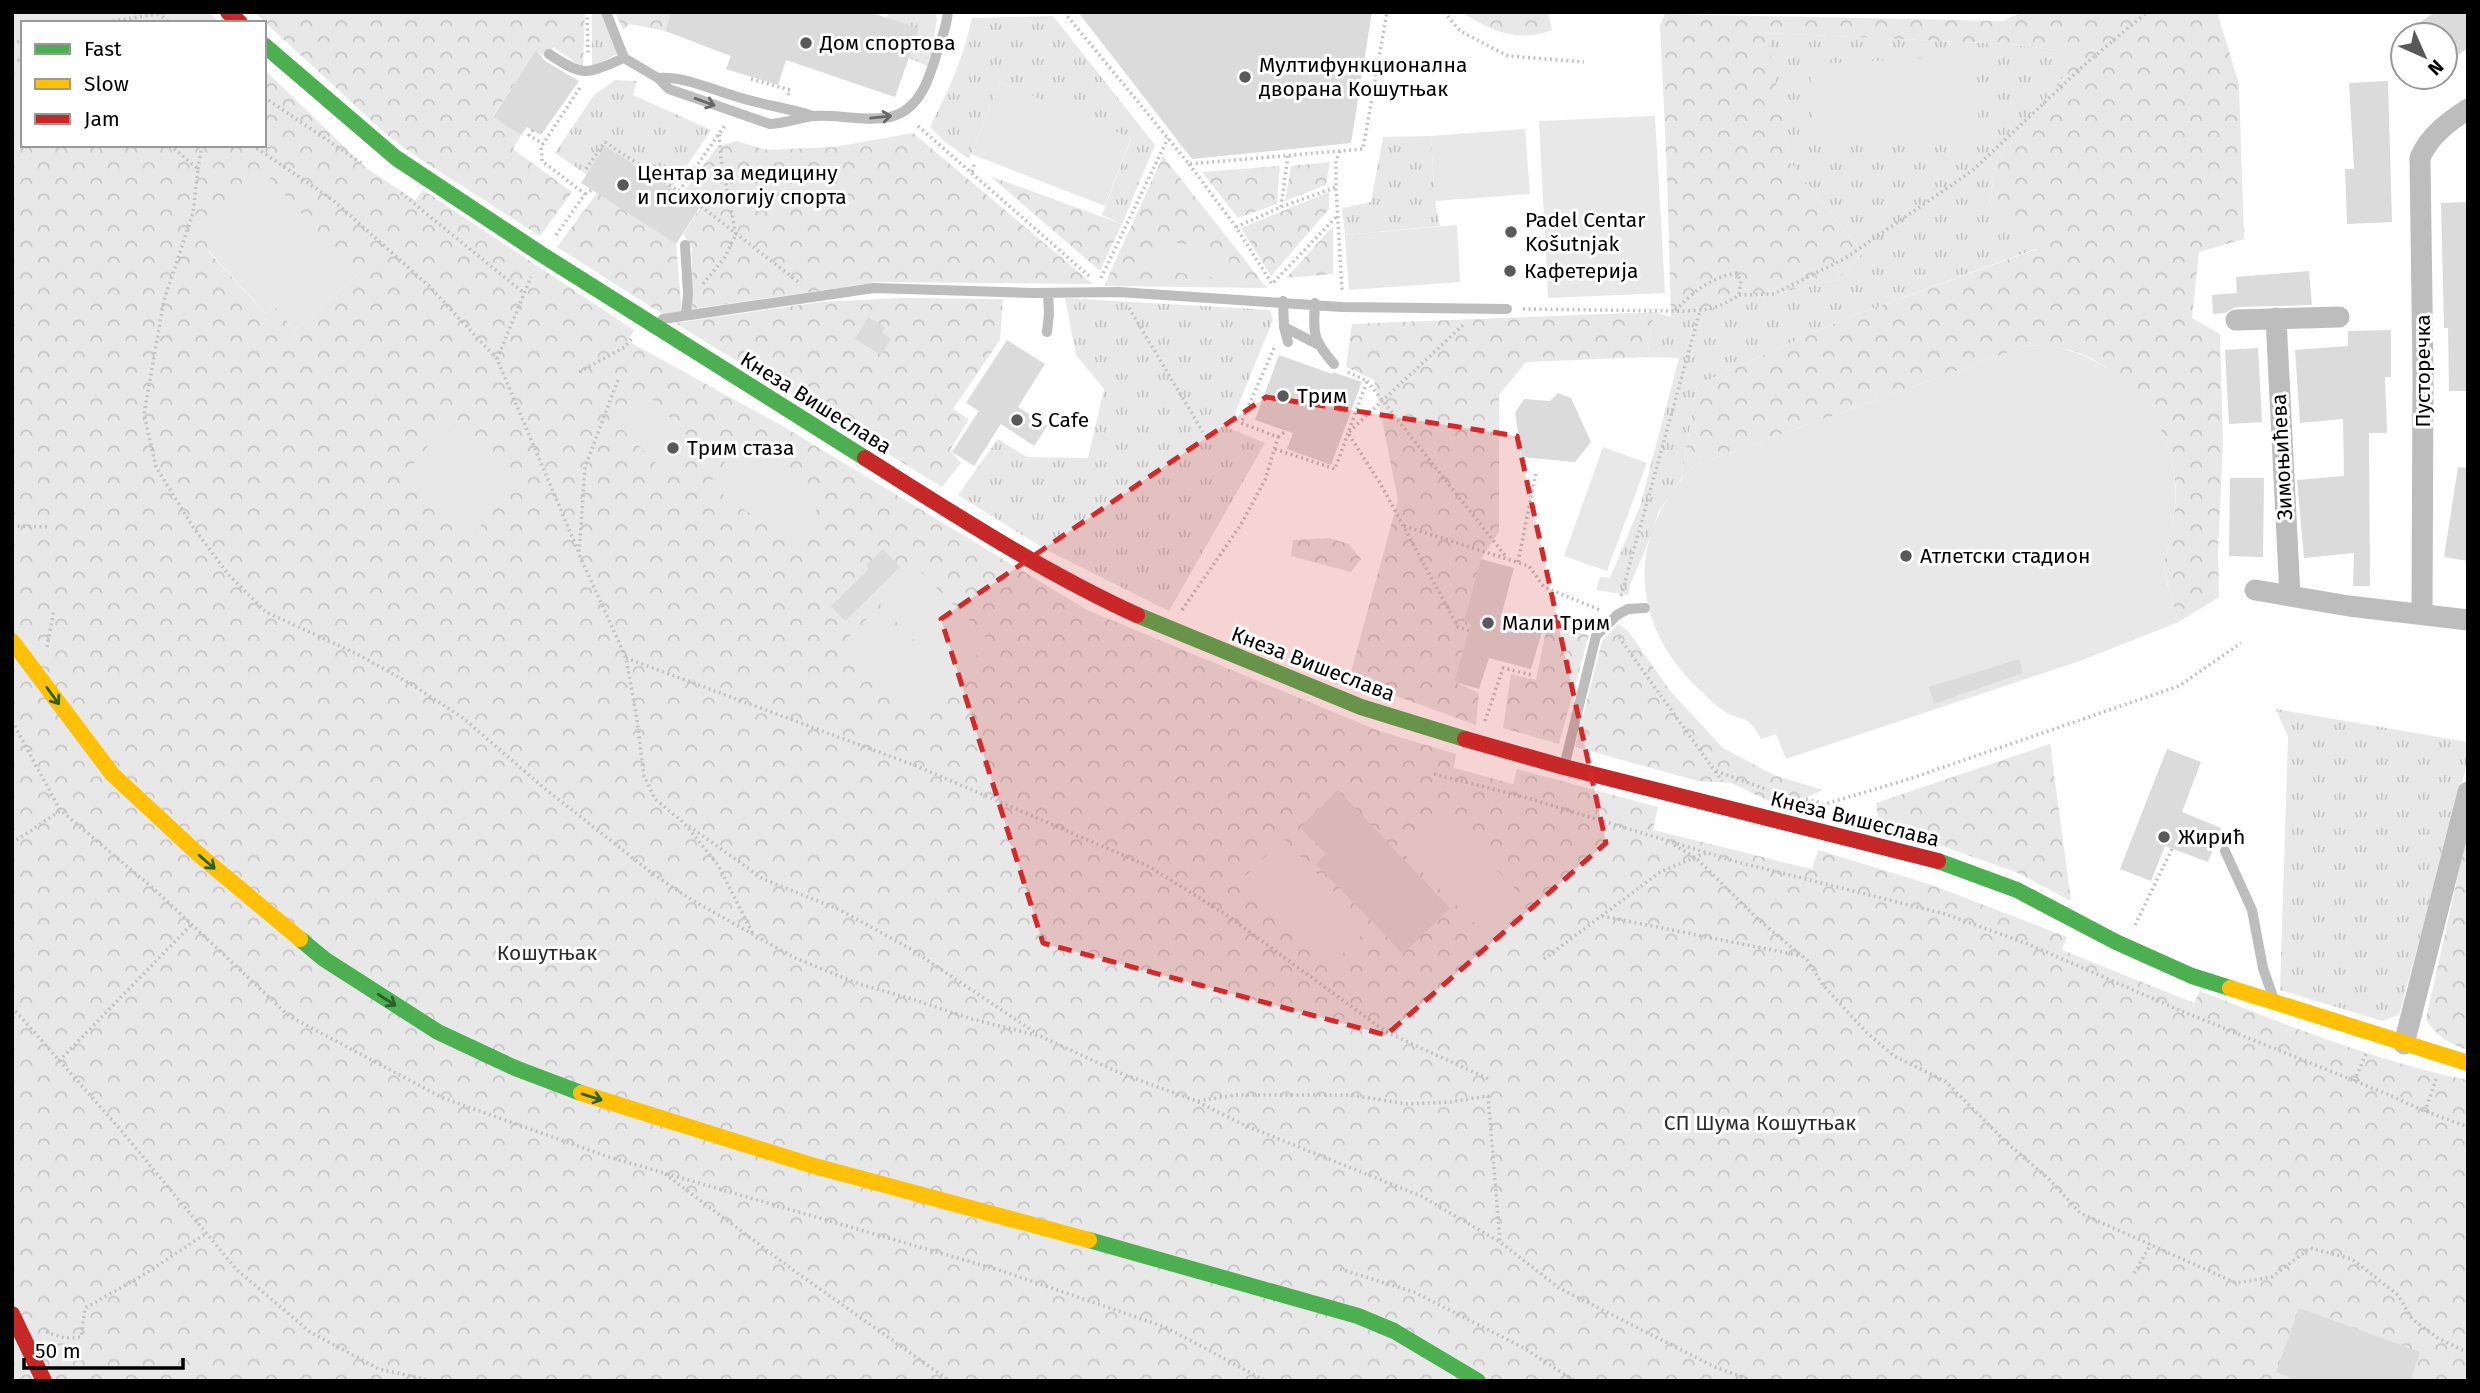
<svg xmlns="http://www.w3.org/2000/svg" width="2480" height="1393" viewBox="0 0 2480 1393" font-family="'Fira Sans',sans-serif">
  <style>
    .grass { fill: url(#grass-tufts) }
    .forest { fill: url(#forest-crowns); fill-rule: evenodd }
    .garden { fill: #e8e8e8 }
    .building { fill: #dbdbdb }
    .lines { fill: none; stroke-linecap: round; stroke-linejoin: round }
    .path { stroke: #c2c2c2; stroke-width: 3.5; stroke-dasharray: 2 3.5; stroke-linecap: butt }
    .lane { stroke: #bdbdbd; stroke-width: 10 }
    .street { stroke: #bdbdbd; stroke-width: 21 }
    .fast { stroke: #4caf50; stroke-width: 16 }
    .slow { stroke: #ffc107; stroke-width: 16 }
    .jam { stroke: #c62828; stroke-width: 16 }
    .oneway { stroke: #686868 }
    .oneway2 { stroke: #2a602c }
    .marked { fill: #d62828; fill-opacity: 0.2; stroke: #d62828; stroke-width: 5; stroke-dasharray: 14 9; stroke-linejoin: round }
    .poi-dot { fill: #595959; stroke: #fff; stroke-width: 2.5 }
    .labels { text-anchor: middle; stroke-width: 6; stroke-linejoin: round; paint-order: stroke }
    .poi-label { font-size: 21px; fill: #000; stroke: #fff; text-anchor: start }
    .street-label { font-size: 21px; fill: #000; stroke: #fff }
    .park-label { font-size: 21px; fill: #2c2c2c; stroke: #fff }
  </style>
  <defs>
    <pattern id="grass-tufts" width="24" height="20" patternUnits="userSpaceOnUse" patternTransform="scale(1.75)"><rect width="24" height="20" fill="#e8e8e8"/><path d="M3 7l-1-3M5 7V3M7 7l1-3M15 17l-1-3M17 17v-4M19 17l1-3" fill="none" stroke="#c5c5c5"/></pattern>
    <pattern id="forest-crowns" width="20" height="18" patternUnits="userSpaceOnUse" patternTransform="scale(1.75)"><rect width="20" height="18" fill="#e8e8e8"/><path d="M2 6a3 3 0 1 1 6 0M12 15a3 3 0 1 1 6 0" fill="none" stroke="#c5c5c5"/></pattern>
  </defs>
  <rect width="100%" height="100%" fill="#fff"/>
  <path class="grass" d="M592,12H602L617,54L592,67Z
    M889,12H935L937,19L929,67L909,58L886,18Z
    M1053,16L1155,145L1122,224L1102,215L1131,139L1000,82L969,159L945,142L930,127C948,91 964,57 972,18Z
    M1766,33L2006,44L2083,53L1997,160L1989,204L2038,248L1849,317L1697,385L1681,479L1659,511L1646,548L1629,587V595L1596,590L1600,577L1610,578L1640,506L1679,358L1647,357L1654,312L1671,317L1837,280L1863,253L1790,162Z
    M615,80L637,81L633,95L711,130L671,189L587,175L555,153L594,95Z
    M1431,136L1435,201L1440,226L1345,235L1342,208L1371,202L1383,137Z
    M1065,298L1270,310L1273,320L1229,428L1265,443L1169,611L1043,548L958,495L998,439L1027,457L1088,458L1104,389L1076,355Z
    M2276,709L2468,742V761L2399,1015L2382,1021L2280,990L2288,737Z"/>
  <path class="forest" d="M12,12H209L220,23H23V145H264V69L366,168L415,200L423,190L634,330L628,341L786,428L1087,610L1379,731L1456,754L1454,768L1513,784L1517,769L1658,807L1653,830L1812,869L1818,850L1929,884L2067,937L2062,950L2194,1003L2200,991C2287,1025 2375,1061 2468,1080V1381H12ZM219,241L357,275L295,330L275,307L266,314L208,251Z
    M254,12H585L583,68L554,47L544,56L536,51L493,116L521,135L513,149L572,192L540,236L420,159L388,136Z
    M615,12H671L665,31L630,24L623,30Z
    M1461,12H1548L1552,30C1518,44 1490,30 1461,12Z
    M2023,12H2217L2239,84L2244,239L2199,252L2192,318L2220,334L2223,443L2218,551L2219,597L2179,622C2174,605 2166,584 2164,566C2164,559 2168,552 2169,545C2173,525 2177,502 2175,482C2172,447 2161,427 2140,401C2109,362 2076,343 2026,346L1695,465L1681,479L1697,385L1849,317L2037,249L1989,204L1997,160L2082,53L2006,44L1767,33L1790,162L1863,253L1837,280L1671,317L1667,172L1660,25L1665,14L2003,21Z
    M913,133L1093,284L879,282L692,309V247L683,234L704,202L685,190L717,147L736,141L767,150L834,147Z
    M1163,156L1267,288L1104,286Z
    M1330,162L1326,185L1285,201L1291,166Z
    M1280,166L1277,204L1238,218L1202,172Z
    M990,176L1122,224L1100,271Z
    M1329,192V209L1271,276L1241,228Z
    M597,193L676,244L682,313L666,315L659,312L557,247Z
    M1333,226V274L1286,278Z
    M903,298L1003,299L1000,340L953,409L969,419L950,450L961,463L942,487L675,323L821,302Z
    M1654,312L1647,357L1526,362L1499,395V532L1481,559L1465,620L1472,625L1454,682L1479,693L1476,725L1349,679L1398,500L1374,380L1346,367L1352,324Z
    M1329,538L1349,544L1361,559L1351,572L1291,556L1293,540Z
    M1618,624L1628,631L1671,692L1723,748L1774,775L1823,790L1783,808L1731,783L1698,781L1575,747L1602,641Z
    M1547,626L1589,635L1559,744L1503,728L1511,674L1536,680Z
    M2050,744L2071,901L2018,873L1945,847L1880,831L1876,803Z
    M2465,844L2468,845V1050C2449,1044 2436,1036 2426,1019Z"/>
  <path class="garden" d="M1976,56L1979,137L1813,144L1810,64Z
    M1000,82L1131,138L1105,206L971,154Z
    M1655,116L1665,293L1548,298L1539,121Z
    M1525,129L1530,194L1435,201L1431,136Z
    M266,174L357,275L295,330L275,307L266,314L208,250L219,241L207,227Z
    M1457,225L1460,282L1349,290L1345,235Z
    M1158,240L1231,251L1225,279L1151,269Z
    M2045,345C2122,356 2180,423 2175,502C2174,516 2172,531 2169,545C2168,551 2164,559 2164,565C2165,584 2175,605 2179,622L2080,661L1786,759L1776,734L1761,739C1758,734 1754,726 1749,722C1744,718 1735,717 1729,714C1718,708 1709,699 1700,690C1629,625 1625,533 1695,465L2026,346Z
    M648,395L699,447L670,477L618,425Z
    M444,426L515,483L476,531L405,474Z
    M742,439L824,499L792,544L709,484Z
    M1603,447L1647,463L1607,571L1564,556Z
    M917,568L990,642L952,679L880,605Z
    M878,608L950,680L915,716L843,643Z
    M1441,815L1529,902L1492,940L1403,853Z
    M1284,839L1369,928L1327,969L1241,880Z"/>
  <path class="building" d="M671,12H870L919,29L895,97L786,60L778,85L726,69L731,56L665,31Z
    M1078,12H1372L1351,143L1192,159Z
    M2435,12H2468V48L2445,64V35H2402Z
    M536,50L545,61L579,81L541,135L527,127L521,135L493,117Z
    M2388,81L2392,222L2347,224L2345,169H2354L2349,83Z
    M605,146L700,207L676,244L581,183Z
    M2468,202V391H2449L2448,328H2444L2441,203Z
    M2309,271L2312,305L2236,307L2225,313L2213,314L2212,295L2237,293L2236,277Z
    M868,317L885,327L882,333L891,339L881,355L855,339Z
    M2391,330V377H2385L2387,433H2369L2370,586H2353L2354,553L2304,558L2297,480L2344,476L2343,419L2300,423L2295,350L2348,346V331Z
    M1007,340L1045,364L1018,407L1047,426L1034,446L1001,424L974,466L952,452L979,411L966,403Z
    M2258,348L2262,422L2229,424L2225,350Z
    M1279,355L1332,374L1333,372L1362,382L1331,465L1287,449L1293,433L1255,420Z
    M1558,393L1571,398L1591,442L1575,462L1522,457L1515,413L1524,399L1550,401Z
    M2458,467L2468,468V561L2444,557Z
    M2230,478H2264L2263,557L2229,556Z
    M883,549L900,567L845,621L831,606L869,569L866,565Z
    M1481,559L1514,568L1500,620L1542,632L1531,669L1489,658L1479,689L1454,682L1471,625L1464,621Z
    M2019,659L2023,673L1934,704L1929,687Z
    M2167,749L2201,762L2182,812L2221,828L2208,862L2165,846L2151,881L2120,869Z
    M1338,790L1450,908L1403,954L1316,864L1326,854L1300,827Z
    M2299,1308L2420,1352L2410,1381H2289L2290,1377L2276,1372Z"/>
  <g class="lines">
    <path class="path" d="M587,12L588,56
      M1064,12L1189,164L1363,149L1387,12
      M1444,12L1460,31L1508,56L1584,62
      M158,13L170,23
      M102,23L169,12
      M12,44L23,40
      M12,59L23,61
      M751,79L790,90L788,95
      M264,97L364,165
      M918,126L1089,276
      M533,130L529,135L543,144
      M170,145L198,169L193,213L164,300L144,414L156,467L193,527L228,574L266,612L357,654L411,684L463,718L544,788L653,874L692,900L795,958L859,984L912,999L972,1019L1040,1036L1120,1073L1196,1101L1244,1125L1421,1196L1500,1242L1559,1288L1715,1367L1753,1381
      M252,145L333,200L429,286L497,359L579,553
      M1340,151L1336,161V187L1342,291
      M1189,164L1236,227L1272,284L1338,215
      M198,169L202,145
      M586,169L605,142L698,204L801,284
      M972,172L975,162
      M679,191L726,124
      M401,193L524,293
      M585,194L591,190
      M1281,207L1288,155
      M1236,227L1281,207L1336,187
      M556,235L585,194L542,161L541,147L581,86
      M1101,278L1168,138
      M703,284L725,257L736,234L721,160L719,133
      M1739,295L1774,294L1844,259L1972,171L2082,67L2147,12
      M1129,308L1203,432
      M1523,309L1675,311C1702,311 1717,310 1739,295L1741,280L1736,273C1710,278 1693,292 1675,311
      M1463,325L1348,433L1380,483L1458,627L1470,631
      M497,359L531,277
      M579,372L625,347L632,338
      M618,380L585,467L579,554L626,658L637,720L644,776L655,799L684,823L718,865L754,936
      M1367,381L1507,558
      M1278,437L1286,431
      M1275,449L1335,469L1367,381L1348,372
      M12,526L50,527
      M1404,526L1529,566L1544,587L1600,610
      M1518,562L1536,473
      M1621,596L1700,311
      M1182,610L1240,526L1265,480L1278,437L1241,423L1274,348
      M1619,637L1722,781
      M47,647L54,609
      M626,658L919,767L1148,866L1225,914L1386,1032L1491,1080
      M12,721L60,810L154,889L289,1016L443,1098L609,1157L1002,1271L1165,1327L1266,1381
      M1485,721L1503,668L1532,675
      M1716,771L1768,790
      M1434,774L1524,797L1734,861L1945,914L2028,944L2179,1010L2387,1094L2422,1110L2468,1127
      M1806,799L1822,803
      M1822,805L1909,779L2179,686L2241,643
      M689,826L763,879L840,910L909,948L1036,1033
      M12,843L60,811
      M1674,845L1696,858L1761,922L1807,960L1823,985L1866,1032L1894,1056L1945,1081L2008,1144L2050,1180L2080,1213L2236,1283L2272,1277L2310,1248L2352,1259L2398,1295L2412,1319L2438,1338L2468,1353
      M1602,916L1802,956
      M2135,925L2172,849
      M1544,959L1660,872L1706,853
      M12,1007L119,1128L237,1270L310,1332L379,1369L433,1381
      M59,1061L192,924
      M2354,1081L2366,1054
      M1198,1101L1236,1095H1350L1407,1104L1450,1102L1488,1096L1500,1241
      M2425,1112L2436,1079
      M665,1174L796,1272L950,1381
      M1340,1269L1414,1292L1522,1347L1575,1381
      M2134,1273L2151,1244
      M46,1332L65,1338L81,1337L85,1308L145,1274L205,1234
      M1827,1381H1831"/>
    <path class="lane" d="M606,12L624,58L658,78L669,89L770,124C785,123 799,118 813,116C838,114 865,122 890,117C921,110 930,76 938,49C942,37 947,25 948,12
      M549,54C585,78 586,74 624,58
      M658,78C685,76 712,90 738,97C763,105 788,108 813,116
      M685,245L688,294L686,315
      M1283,301L1284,327L1288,342
      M1315,303C1313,335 1313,340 1334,364
      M658,325L663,319L874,288L1032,293L1119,292L1342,307L1507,309
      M1284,327L1317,344
      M1047,332L1049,314L1048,293
      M1564,767L1596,636L1617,615L1628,609L1645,608
      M2225,851L2252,910L2263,968L2273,997"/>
    <path class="street" d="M2276,318L2290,596
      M2236,320L2339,317
      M2255,590L2349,606L2468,620
      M2422,614L2423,373L2420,158C2429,136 2448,122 2468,109
      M2404,1044L2468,792"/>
    <path class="fast" d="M264,45L396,158L541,254L865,458
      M1137,615L1361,707L1465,739
      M1938,861L2017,890L2116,942L2192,976L2230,988
      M300,939L324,959L438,1032L515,1068L581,1093
      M1089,1240L1358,1316L1394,1331L1478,1381"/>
    <path class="slow" d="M12,641L112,774L197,853L300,939
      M2230,988L2468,1063
      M581,1093L811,1165L1089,1240"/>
    <path class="jam" d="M228,12L240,23
      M865,458C954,514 1041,571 1137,615
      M1465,739L1564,767L1938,861
      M12,1314L44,1381"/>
  </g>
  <defs><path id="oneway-shaft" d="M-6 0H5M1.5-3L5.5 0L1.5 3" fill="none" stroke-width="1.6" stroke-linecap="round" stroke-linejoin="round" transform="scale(1.75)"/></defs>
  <g class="oneway">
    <use href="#oneway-shaft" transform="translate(705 102) rotate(20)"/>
    <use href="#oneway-shaft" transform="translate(881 117) rotate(-6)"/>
  </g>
  <g class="oneway2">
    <use href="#oneway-shaft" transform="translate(53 696) rotate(54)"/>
    <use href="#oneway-shaft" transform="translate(207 862) rotate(41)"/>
    <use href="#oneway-shaft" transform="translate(387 1000) rotate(33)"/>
    <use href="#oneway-shaft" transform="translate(592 1097) rotate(17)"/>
  </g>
  <path class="marked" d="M1266,397L1517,436L1606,843L1386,1035L1043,943L941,619Z"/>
  <g class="poi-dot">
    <circle cx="806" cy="43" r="7"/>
    <circle cx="1245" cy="77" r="7"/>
    <circle cx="623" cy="185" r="7"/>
    <circle cx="1511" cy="232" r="7"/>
    <circle cx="1510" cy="271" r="7"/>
    <circle cx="1283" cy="396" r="7"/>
    <circle cx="1017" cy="420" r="7"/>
    <circle cx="673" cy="448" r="7"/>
    <circle cx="1906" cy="556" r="7"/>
    <circle cx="1488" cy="623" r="7"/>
    <circle cx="2164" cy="837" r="7"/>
  </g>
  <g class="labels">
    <g class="poi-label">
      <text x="820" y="50">Дом спортова</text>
      <text x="1259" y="72">Мултифункционална<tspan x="1259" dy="24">дворана Кошутњак</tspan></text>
      <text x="637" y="180">Центар за медицину<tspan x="637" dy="24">и психологију спорта</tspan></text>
      <text x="1525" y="227">Padel Centar<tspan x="1525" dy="24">Košutnjak</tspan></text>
      <text x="1524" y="278">Кафетерија</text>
      <text x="1297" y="403">Трим</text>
      <text x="1031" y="427">S Cafe</text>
      <text x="687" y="455">Трим стаза</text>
      <text x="1920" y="563">Атлетски стадион</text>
      <text x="1502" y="630">Мали Трим</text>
      <text x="2178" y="844">Жирић</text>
    </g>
    <g class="street-label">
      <text transform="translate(2423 371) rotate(-90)" y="7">Пусторечка</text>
      <text transform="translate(816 403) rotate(32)" y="7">Кнеза Вишеслава</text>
      <text transform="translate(2282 457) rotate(-93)" y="7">Зимоњићева</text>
      <text transform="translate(1313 664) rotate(21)" y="7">Кнеза Вишеслава</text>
      <text transform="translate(1855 819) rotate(14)" y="7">Кнеза Вишеслава</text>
    </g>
    <g class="park-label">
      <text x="547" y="960">Кошутњак</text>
      <text x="1760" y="1130">СП Шума Кошутњак</text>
    </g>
  </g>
  <rect width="2480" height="1393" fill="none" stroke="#000000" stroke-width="28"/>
  <rect x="21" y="21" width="245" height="126" fill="#ffffff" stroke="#999999" stroke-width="2"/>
  <rect x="35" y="44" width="35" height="10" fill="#4caf50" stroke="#999999" stroke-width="2"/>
  <text x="84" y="56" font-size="21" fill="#000000">Fast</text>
  <rect x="35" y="79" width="35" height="10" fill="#ffc107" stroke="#999999" stroke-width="2"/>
  <text x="84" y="91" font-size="21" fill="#000000">Slow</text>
  <rect x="35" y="114" width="35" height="10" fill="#c62828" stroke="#999999" stroke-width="2"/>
  <text x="84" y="126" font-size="21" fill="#000000">Jam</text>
  <g transform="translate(2424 56) rotate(135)"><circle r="33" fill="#ffffff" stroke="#999999" stroke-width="2"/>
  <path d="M0-5L12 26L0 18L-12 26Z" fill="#595959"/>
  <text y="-10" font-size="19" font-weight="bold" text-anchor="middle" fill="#000000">N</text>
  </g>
  <path d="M24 1358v10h159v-10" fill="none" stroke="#000000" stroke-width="3.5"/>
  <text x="35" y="1358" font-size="21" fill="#000000" stroke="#ffffff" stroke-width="5" paint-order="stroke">50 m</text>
</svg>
